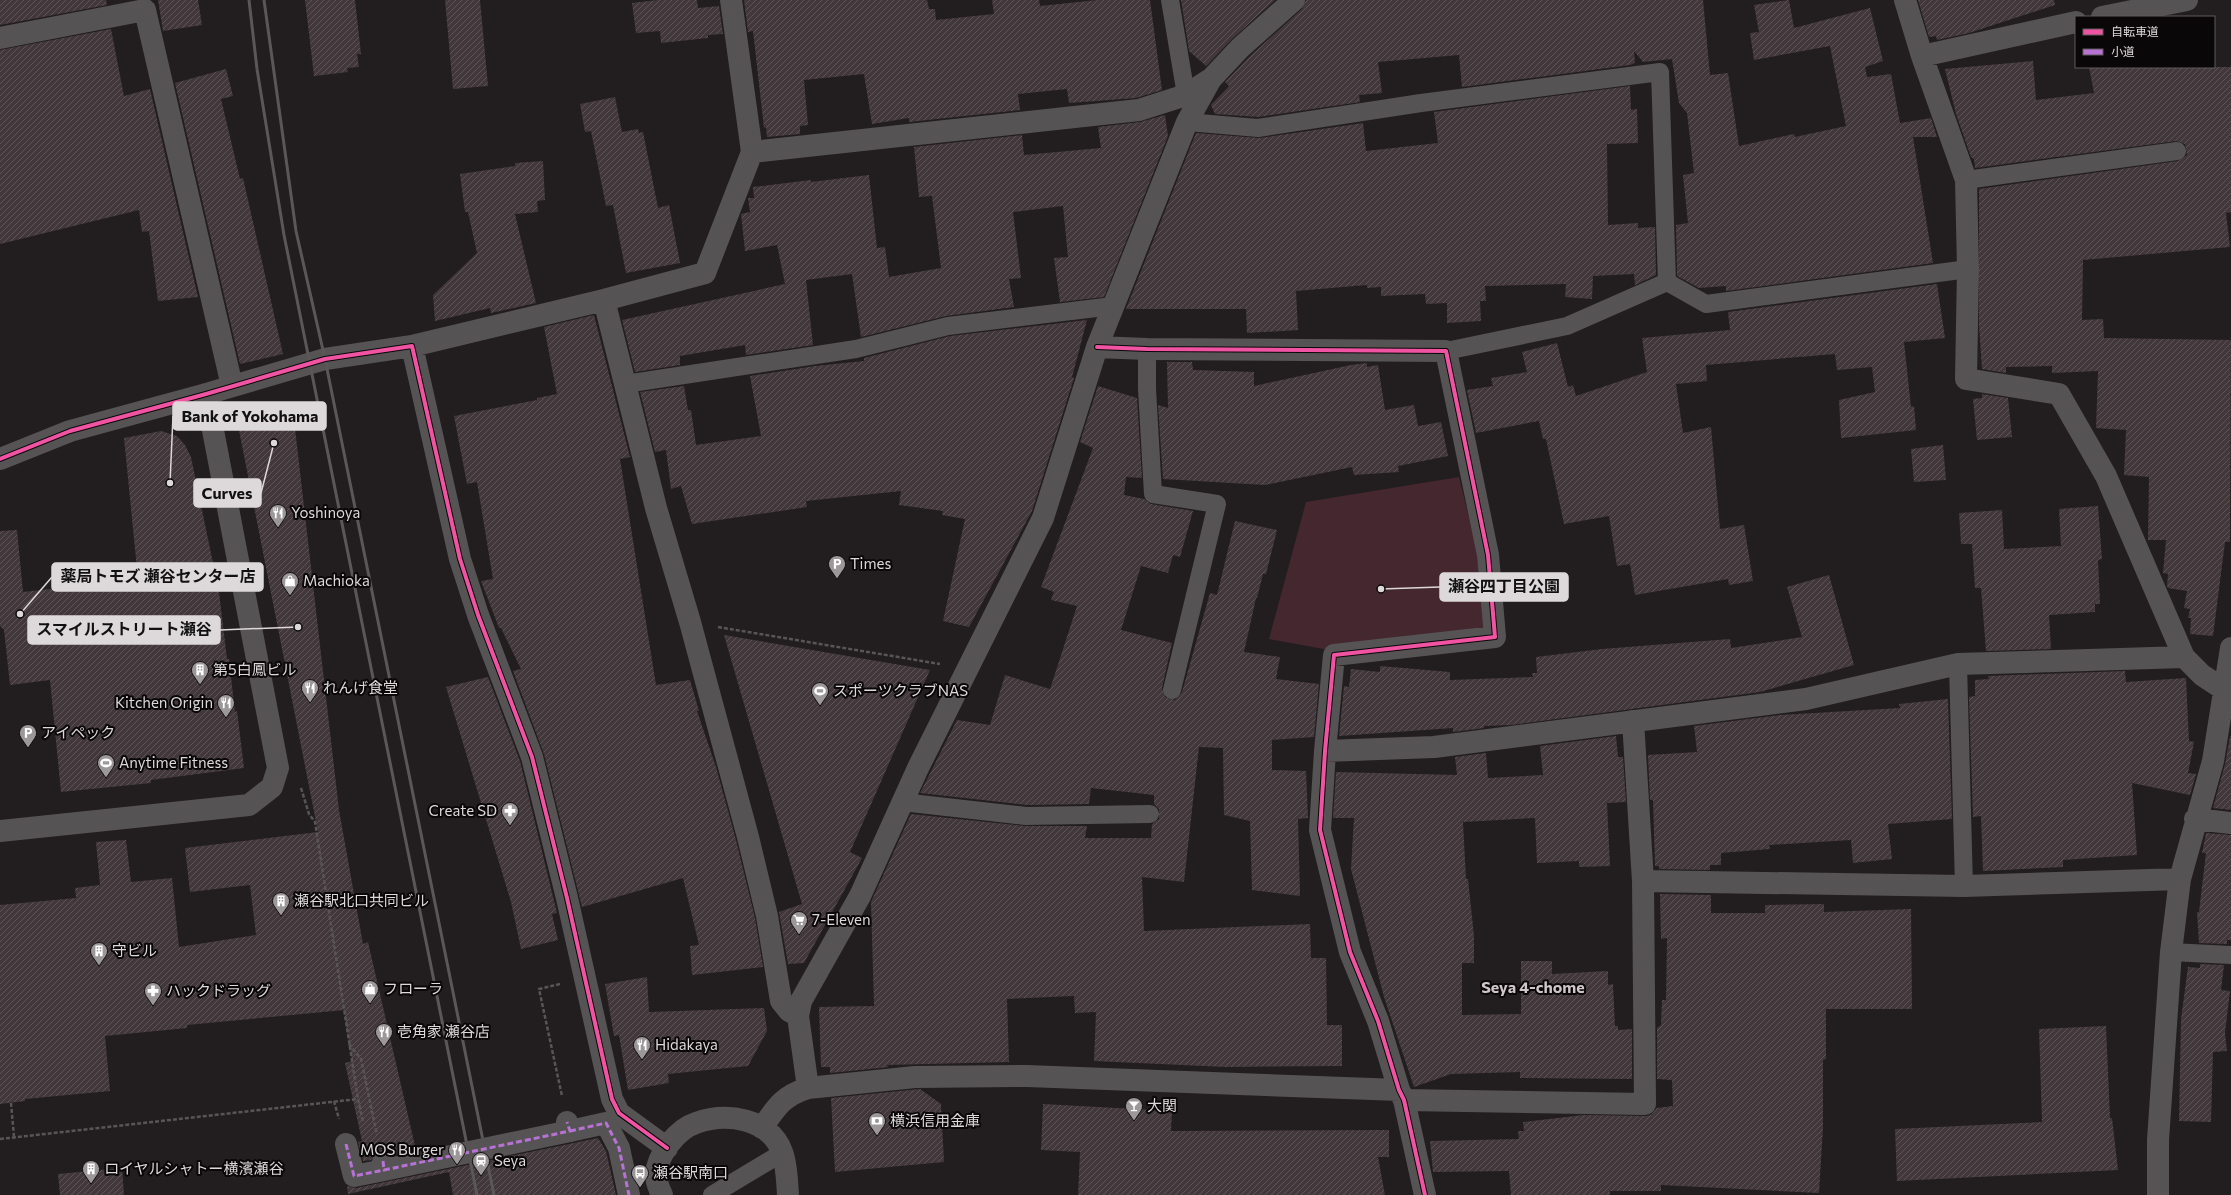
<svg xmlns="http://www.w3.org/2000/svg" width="2231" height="1195" viewBox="0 0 2231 1195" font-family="Commissioner,'Noto Sans JP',sans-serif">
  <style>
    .park { fill: #452730 }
    .building { fill: url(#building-hatch) }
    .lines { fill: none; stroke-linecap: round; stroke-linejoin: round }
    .path { stroke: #585555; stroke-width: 2.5; stroke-dasharray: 4 2; stroke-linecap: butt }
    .service { stroke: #565354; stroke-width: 18 }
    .pedestrian { stroke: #565354; stroke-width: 22 }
    .minor { stroke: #565354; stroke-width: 22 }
    .rail { stroke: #595757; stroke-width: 3 }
    .pedestrian-bridge { stroke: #565354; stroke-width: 22 }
    .quiet { stroke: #b673d3; stroke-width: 3; stroke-dasharray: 6 3; stroke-linecap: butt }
    .cycleway-casing { stroke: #0a0708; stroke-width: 6 }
    .cycleway { stroke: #f153a3; stroke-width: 4 }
    .labels { text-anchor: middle; stroke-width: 4; stroke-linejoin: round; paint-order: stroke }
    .poi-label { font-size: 15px; fill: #ddd8d9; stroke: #0a0708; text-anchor: start }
    .neighbourhood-label { font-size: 16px; font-weight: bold; fill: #d0c6c9; stroke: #0a0708 }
    .leader { fill: none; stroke: #ddd8d9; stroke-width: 1.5 }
    .callout-dot { fill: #ddd8d9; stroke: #0a0708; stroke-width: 1.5 }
    .callout { fill: #ddd8d9; stroke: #ddd8d9; stroke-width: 1.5 }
    .callout-label { font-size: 16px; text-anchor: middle; font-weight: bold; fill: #111 }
  </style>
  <defs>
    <pattern id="building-hatch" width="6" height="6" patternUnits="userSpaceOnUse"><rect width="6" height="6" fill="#42383b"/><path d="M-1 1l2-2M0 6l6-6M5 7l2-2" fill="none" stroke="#5d5457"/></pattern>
  </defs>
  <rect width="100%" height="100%" fill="#221d1e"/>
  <path class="park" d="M1459,477L1476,546L1485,632L1324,649L1269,639L1306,502Z"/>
  <path class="building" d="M0,0H106L107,5L0,25Z
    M158,0H198L202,25L163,31Z
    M305,0H355L361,54H357L359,67L347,68L348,72L314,76Z
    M445,0H480L488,86L453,89Z
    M658,0H697L698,8L719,6L723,34L708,35V38L661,43L660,31L636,33L632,3Z
    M744,0H927L929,9H935L936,20L994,14L992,0H1039L1040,6L1098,0H1150L1162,90L1136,98L1069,103L1067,89L1018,94L1020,110L909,122V118L872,124L864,74L804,80L808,125L800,126V134L767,137L766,127L764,128L753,31L748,32Z
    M1181,0H1275L1232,39L1206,66L1189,51Z
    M1306,0H1703L1710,75L1728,73L1739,146L1794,134L1795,137L1846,126L1830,46L1754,60L1750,33L1759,32L1754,5L1789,0L1794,28L1870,8L1883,61L1865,67L1867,77L1891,74L1900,123L1931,118L1937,137H1913L1933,263L1726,291V286L1699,288L1677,276L1676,225L1688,223L1683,175L1694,173L1687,113L1679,103L1672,59L1643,62L1634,51L1635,63L1630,65L1462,87L1459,55L1378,62L1382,93L1359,95L1360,102L1258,117L1215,114L1211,105L1229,86L1225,82L1249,57L1302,9Z
    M1918,0H2054L2055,5L1969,33L1937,40L1936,36L1929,37Z
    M111,29L124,96L150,89L198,297L158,301L149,231L142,232L139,210L0,244V50Z
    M2033,61L2036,100L2094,93L2089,67H2231V212L2226,213L2230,247L2083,260L2082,320L2103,319L2104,338L2231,340L2230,542H2225L2213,636L2190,634L2191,618H2188L2190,609L2184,608L2187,591L2168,588L2167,586L2168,574L2163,573L2166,540H2148L2149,477L2124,475L2126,430L2096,428L2098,371L2052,373V366L2006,367V373L1982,369L1979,326V189L2178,161L2187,155L2185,144L2176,141L1975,168L1974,159L1971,157L1956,114L1945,69Z
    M226,69L233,96L221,99L240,179L243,178L283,354L240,364L175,83Z
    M1630,86L1631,110L1637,109L1638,143L1607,144L1608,225L1638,223V228L1655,227L1656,275L1635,285L1634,274L1593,276L1592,299L1565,297L1566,284L1485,286L1486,301H1480L1481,321L1447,323V303L1426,304L1425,294L1381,296V287L1367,288V285L1296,291L1298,330L1247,333L1246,309H1126L1196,133L1259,138L1363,123L1366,151L1438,143L1434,112Z
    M615,97L622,132L638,129L639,133L643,132L658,208L669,205L680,263L626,273L613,205L606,206L591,131L585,132L580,104Z
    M1165,115L1168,136L1104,297L1060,302L1054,258L1068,257L1063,206L1013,212L1021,278L1009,279L1014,307L946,316L861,337L852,274L806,280L813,345L746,355L745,345L680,356V365L635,372L622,320L785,284L777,245L745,251L741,214L750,212L748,198H754L753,187L811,180V182L869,175L877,248L885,247L889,277L941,268L932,196L919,197L914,147L1022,135L1024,155L1101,148L1098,127L1140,122Z
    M543,161L545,200L537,201L538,212L515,214L536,303L491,313L490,308L435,321L433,295L477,253L468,212H465L460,174L515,166V163Z
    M1937,284L1945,338L1904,342L1911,407L1914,406L1916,430L1841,438L1839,400L1875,392L1872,367L1837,370L1835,354L1706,365L1707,381L1676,384L1683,433L1711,427L1720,529L1744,525L1753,581L1729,585L1728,579L1635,595L1630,564L1617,566L1609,516L1564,524L1546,439H1543L1539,421L1476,433L1467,390L1493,386L1491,378L1527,372L1522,352L1557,343L1568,387L1573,385L1576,396L1647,372L1642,338L1730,330L1728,312Z
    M594,315L630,457L620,459L656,685L690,680L699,711H697L716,767L736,840L755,918L763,967L692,975L690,946L699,945L683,878L582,907L544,754L513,671L521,669L501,628H499L481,581L493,579L477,482L467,484L454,416L537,400V398L557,394L544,327Z
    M1087,320L1072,377L1074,378L1032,511L969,627L943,621L965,519L942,515L943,511L899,505L901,491L806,501L807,507L692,524L681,486L671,489L666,450L655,452L640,392L684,386L688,410H691L696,445L761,436L750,376L815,366L864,361V358L950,336Z
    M1167,362H1192L1193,370L1254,372V386L1351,365L1367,363V367L1378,365L1385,410L1414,405L1418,426L1441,422L1448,456L1398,466L1399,472L1354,475L1352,467L1265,485L1163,479L1158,405L1168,408Z
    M1098,386L1137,398L1142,478L1126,477L1124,495L1144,499L1151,504L1193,511L1180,557L1173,555L1168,573L1141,566L1121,630L1172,643L1162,688L1165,697L1175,700L1182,692L1210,593L1217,595L1235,521L1277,530L1266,574H1263L1257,598H1256L1244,652L1280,657L1276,679L1319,684L1314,737L1272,740V770L1306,771L1308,818L1298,819L1300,896L1252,890L1250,821L1224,815L1223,748L1199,747L1184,882L1142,877L1144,931L1310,924L1311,958H1326L1327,1025H1342V1066L1226,1067L1094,1061L1096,1012L1075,1013L1074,996L1007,999L1009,1062L886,1065L889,1067L830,1073V1067H821L819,1007L874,1006L871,902L911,814L1025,826H1087L1085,838H1151L1152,824L1159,819V809L1154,804V795L1091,788L1089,804L1027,805L920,793L957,720L990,725L1005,675L1050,689L1077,606L1051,600L1054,592L1041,587L1093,448L1080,442Z
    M1982,394L2008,398L2012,437L1977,440L1973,399L1982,398Z
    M293,411L339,810L363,944L368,942L416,1150L394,1155L388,1150L381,1149L375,1151L371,1160L363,1161L358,1142L362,1141L345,1063L352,1061L344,1010L187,1025V1028L105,1036L110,1091L25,1099V1101L0,1104V905L76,898L75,888L100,885L96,842L126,840L131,882L172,878L179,947L256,935L250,885L190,892L185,848L318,832L237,420Z
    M161,431L177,436L185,445L191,457L219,592L227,659H229L235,712L237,711L244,768L151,780V783L61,792L50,680L10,685L4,630L0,626V531L17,530L23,592L138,579L124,438Z
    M1943,445L1946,480L1914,482L1911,449Z
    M2098,506L2102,559L2098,560L2100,604H2095V612L2049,615L2051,649L1986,651L1981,588H1975L1972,544H1961L1959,513L2002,510L2004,549L2061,546L2059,509Z
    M1829,575L1854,665L1760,692L1511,725L1484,726V728L1453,732V728L1339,736L1344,686L1349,687L1351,669L1380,672V666L1450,672V680L1533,677L1532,673H1537L1536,657L1602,649L1730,639L1731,648L1802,637L1787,587Z
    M724,635L930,670L850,852L862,858L804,963L788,964L779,912L802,904Z
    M2125,671L2126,682L2186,678L2189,741L2194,742L2188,773L2196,774L2190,795L2132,783L2137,855L2063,860V867L1983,871L1981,816L1973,817L1969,697L1975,696V680L1989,679L1988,676Z
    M488,677L520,761L557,913L552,914L558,940L521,949L511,902L446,687Z
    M1948,699L1952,819L1888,824L1892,859L1853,863L1851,840L1769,845L1770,849L1721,853V865H1710V870L1659,869V866H1655L1653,800H1650L1648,755L1697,752L1694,726L1780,715L1900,708L1899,704Z
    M1616,736L1618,757H1623L1626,802L1607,803L1610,866L1579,867V861L1537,863L1535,818L1463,822L1466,879H1468L1474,936V963H1462V1015L1521,1014V961H1552V974L1608,971V985L1613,984L1615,1026H1618V1030L1632,1029V1079L1520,1078V1072L1451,1074L1414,1087L1384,997L1351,869L1354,818H1333L1336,772L1457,775L1455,757L1486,753L1488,778L1543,775L1540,746Z
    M2230,736H2231V810L2213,808L2225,764Z
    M2206,833L2231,835V940H2227V944L2199,943L2197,912H2199L2206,853H2202Z
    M1660,894L1711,895V913H1765V905L1824,904V912L1911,909L1912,1009H1826V1059L1823,1060V1127L1819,1193L1661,1185V1191H1610V1195H1511L1509,1171L1433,1172L1430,1141L1519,1139L1518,1131H1524L1523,1122L1583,1115L1645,1116L1651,1115L1657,1108L1673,1106L1672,1080L1657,1079V1028L1661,1025L1662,1000H1666L1667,938L1661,939Z
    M2200,964L2224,965L2221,990L2230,991L2225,1033L2227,1051L2213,1052L2211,1122L2179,1121L2181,1019L2188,967L2200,968Z
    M647,977L649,1012L764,1008L767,1031L748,1066L668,1074L669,1083L628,1090L619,1035L614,1036L605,984Z
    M2106,1026L2110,1118H2112L2118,1170L1897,1181L1895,1129L2042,1122L2039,1029Z
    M920,1089L941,1104L944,1162L835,1172L831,1098Z
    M1043,1104L1172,1111L1171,1131L1389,1130V1157H1378L1385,1195H1078L1080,1152L1041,1150Z
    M598,1138L606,1151L616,1195H453L449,1172L348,1194L347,1186L356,1188Z
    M122,1168L124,1195H60L58,1174Z"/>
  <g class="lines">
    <path class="path" d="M718,627L940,664
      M301,788L309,814L315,822L358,1099L363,1122
      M560,984L539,989L562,1096
      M349,1044L361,1059L377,1135
      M334,1101L339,1119
      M11,1103L14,1137
      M0,1139L358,1099"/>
    <path class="service" d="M1170,0L1186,95
      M1187,122L1258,128L1421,103L1660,72L1667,282L1567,326L1446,351
      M1966,180L2177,151
      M1667,282L1706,304L1968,269
      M1147,349V389L1153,494L1217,504L1172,690
      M625,384L856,349L948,326L1113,306
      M1958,664L1964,886
      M902,802L1026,816L1150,814
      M2171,952L2231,955
      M712,1195L782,1153"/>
    <path class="pedestrian" d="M570,1131L606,1123L619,1148L629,1195"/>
    <path class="minor" d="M731,0L752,152
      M1905,0L1922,56L1966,180L1968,269L1966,379L2059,394L2106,476L2184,657L2202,675L2223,689
      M2102,17L2187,0
      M0,38L145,10L232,386
      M1922,56L2076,22
      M604,300L656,508L690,622L748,837L767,916L781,1001L789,1011L798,1016
      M412,346L604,300L705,273L752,152L1139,110L1186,95L1209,80
      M1097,347L1147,349L1446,351L1488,555L1495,637L1334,655L1325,751L1320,830L1350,952L1378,1021L1399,1090L1404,1100L1425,1195
      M0,459L70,431L206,394L325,359L412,346L460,559L478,615L532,757L567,898L612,1099L619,1113L667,1148
      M1325,751L1434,747L1806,699L1958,664L2184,657
      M2195,819L2231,823
      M0,831L249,805L272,787L278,768L206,394
      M1643,881L1964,886L2180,879
      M808,1088L798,1016L801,1001L860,896L918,768L1043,518L1097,347L1187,122L1211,79L1240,48L1294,0
      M1404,1100L1645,1104L1643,881L1633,721
      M762,1128C777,1106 783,1096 808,1088L915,1077L1027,1076L1399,1090
      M662,1195C659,1188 656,1183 656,1175C657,1155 677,1129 696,1123C726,1112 770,1118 782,1152C787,1165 787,1182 788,1195
      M2158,1195V1140L2171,952L2180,879L2213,761L2231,648"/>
    <path class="rail" d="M249,0L257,69L284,235L477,1195
      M264,0L296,231L325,359L494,1195"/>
    <path class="pedestrian-bridge" d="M346,1144L354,1176L384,1170
      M383,1161L384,1170L570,1131L567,1122"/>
    <path class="quiet" d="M570,1131L606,1123L619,1148L629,1195
      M346,1144L354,1176L384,1170
      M383,1161L384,1170L570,1131L567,1122"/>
    <defs>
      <path id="cycleway" d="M1097,347L1147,349L1446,351L1488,555L1495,637L1334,655L1325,751L1320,830L1350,952L1378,1021L1399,1090L1404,1100L1425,1195
        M0,459L70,431L206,394L325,359L412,346L460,559L478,615L532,757L567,898L612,1099L619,1113L667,1148"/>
    </defs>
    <use href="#cycleway" class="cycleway-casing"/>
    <use href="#cycleway" class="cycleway"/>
  </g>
  <defs>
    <symbol id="restaurant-pin" viewBox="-11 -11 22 30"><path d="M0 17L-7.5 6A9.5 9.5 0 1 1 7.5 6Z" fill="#9c9798" stroke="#0a0708"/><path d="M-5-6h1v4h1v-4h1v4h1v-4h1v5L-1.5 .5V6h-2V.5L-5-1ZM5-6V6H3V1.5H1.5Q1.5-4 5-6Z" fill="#fff"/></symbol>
    <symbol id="parking-pin" viewBox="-11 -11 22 30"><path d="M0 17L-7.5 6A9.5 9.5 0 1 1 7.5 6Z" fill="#9c9798" stroke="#0a0708"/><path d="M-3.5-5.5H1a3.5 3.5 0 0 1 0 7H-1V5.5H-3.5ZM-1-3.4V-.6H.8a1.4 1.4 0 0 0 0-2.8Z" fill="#fff"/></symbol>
    <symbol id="shop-pin" viewBox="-11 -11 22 30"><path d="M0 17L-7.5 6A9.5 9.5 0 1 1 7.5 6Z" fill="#9c9798" stroke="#0a0708"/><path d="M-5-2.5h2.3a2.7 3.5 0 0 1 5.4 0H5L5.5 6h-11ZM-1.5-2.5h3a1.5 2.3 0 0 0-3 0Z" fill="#fff"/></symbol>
    <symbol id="building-pin" viewBox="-11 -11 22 30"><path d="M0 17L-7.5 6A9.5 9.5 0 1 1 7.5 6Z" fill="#9c9798" stroke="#0a0708"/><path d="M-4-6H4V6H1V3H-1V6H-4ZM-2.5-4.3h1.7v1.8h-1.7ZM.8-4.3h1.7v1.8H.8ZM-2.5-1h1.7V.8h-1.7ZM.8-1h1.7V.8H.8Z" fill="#fff"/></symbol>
    <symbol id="stadium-pin" viewBox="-11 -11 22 30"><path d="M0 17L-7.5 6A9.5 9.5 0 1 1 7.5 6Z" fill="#9c9798" stroke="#0a0708"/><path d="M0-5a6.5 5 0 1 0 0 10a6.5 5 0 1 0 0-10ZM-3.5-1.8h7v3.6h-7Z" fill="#fff"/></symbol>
    <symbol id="pharmacy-pin" viewBox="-11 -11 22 30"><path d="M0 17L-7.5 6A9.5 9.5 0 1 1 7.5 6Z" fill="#9c9798" stroke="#0a0708"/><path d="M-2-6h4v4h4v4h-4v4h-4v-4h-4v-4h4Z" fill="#fff"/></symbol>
    <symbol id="supermarket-pin" viewBox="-11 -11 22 30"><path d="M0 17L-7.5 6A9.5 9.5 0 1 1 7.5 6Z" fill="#9c9798" stroke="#0a0708"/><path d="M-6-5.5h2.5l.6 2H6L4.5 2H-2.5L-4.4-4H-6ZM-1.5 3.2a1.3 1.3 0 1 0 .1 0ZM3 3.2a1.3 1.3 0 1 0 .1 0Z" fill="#fff"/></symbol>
    <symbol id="bar-pin" viewBox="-11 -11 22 30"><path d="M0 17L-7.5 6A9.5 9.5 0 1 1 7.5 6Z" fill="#9c9798" stroke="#0a0708"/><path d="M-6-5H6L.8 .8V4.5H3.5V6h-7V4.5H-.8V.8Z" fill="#fff"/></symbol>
    <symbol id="bank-pin" viewBox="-11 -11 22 30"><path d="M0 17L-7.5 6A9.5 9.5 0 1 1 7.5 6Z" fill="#9c9798" stroke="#0a0708"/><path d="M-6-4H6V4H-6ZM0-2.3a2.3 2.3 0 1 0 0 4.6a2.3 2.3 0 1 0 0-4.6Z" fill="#fff"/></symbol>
    <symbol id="station-pin" viewBox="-11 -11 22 30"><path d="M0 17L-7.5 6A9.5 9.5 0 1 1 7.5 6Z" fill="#9c9798" stroke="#0a0708"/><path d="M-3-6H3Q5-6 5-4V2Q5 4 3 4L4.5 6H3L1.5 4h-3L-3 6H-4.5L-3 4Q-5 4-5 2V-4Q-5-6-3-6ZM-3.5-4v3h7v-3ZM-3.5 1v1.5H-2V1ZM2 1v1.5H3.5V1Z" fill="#fff"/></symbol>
    <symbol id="bus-pin" viewBox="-11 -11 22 30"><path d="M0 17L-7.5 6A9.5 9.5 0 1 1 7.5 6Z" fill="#9c9798" stroke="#0a0708"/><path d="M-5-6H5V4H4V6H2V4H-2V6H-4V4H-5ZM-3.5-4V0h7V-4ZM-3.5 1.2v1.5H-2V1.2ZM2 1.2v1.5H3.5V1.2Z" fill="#fff"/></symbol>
  </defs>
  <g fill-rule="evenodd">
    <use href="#restaurant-pin" x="268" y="503" width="20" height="27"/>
    <use href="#parking-pin" x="827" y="554" width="20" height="27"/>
    <use href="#shop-pin" x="280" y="571" width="20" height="27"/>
    <use href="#building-pin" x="190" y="660" width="20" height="27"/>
    <use href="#restaurant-pin" x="300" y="678" width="20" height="27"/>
    <use href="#stadium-pin" x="810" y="681" width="20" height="27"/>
    <use href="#restaurant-pin" x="216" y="693" width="20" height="27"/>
    <use href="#parking-pin" x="18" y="723" width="20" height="27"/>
    <use href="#stadium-pin" x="96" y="753" width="20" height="27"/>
    <use href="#pharmacy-pin" x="500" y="801" width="20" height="27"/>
    <use href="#building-pin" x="271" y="891" width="20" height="27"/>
    <use href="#supermarket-pin" x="789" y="910" width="20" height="27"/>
    <use href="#building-pin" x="89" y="941" width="20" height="27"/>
    <use href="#shop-pin" x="360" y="979" width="20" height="27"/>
    <use href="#pharmacy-pin" x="143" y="981" width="20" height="27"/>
    <use href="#restaurant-pin" x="374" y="1022" width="20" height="27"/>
    <use href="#restaurant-pin" x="632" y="1035" width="20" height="27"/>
    <use href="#bar-pin" x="1124" y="1096" width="20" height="27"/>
    <use href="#bank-pin" x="867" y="1111" width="20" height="27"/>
    <use href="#restaurant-pin" x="447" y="1140" width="20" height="27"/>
    <use href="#station-pin" x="471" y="1151" width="20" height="27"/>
    <use href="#building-pin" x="81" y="1159" width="20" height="27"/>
    <use href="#bus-pin" x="630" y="1163" width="20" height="27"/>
  </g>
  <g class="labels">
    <g class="poi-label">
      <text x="291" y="518">Yoshinoya</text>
      <text x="850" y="569">Times</text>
      <text x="303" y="586">Machioka</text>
      <text x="213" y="675">第5白鳳ビル</text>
      <text x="323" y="693">れんげ食堂</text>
      <text x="833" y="696">スポーツクラブNAS</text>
      <text x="213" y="708" text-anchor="end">Kitchen Origin</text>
      <text x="41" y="738">アイペック</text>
      <text x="119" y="768">Anytime Fitness</text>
      <text x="497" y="816" text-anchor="end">Create SD</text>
      <text x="294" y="906">瀬谷駅北口共同ビル</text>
      <text x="812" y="925">7-Eleven</text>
      <text x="112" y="956">守ビル</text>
      <text x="383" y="994">フローラ</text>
      <text x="166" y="996">ハックドラッグ</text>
      <text x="397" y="1037">壱角家 瀬谷店</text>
      <text x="655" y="1050">Hidakaya</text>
      <text x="1147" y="1111">大関</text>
      <text x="890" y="1126">横浜信用金庫</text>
      <text x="444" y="1155" text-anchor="end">MOS Burger</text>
      <text x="494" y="1166">Seya</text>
      <text x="104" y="1174">ロイヤルシャトー横濱瀬谷</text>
      <text x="653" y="1178">瀬谷駅南口</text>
    </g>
    <g class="neighbourhood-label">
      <text x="1533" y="993">Seya 4-chome</text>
    </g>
  </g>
  <path class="leader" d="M170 483L173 416M274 443L261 493M20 614L52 577M1381 589L1440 587M298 627L220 630"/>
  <g class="callout-dot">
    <circle cx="170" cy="483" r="4"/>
    <circle cx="274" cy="443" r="4"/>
    <circle cx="20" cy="614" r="4"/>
    <circle cx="1381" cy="589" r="4"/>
    <circle cx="298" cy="627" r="4"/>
  </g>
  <g class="callout">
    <rect x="173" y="402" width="153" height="28" rx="4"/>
    <rect x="194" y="479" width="67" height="28" rx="4"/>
    <rect x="52" y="563" width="211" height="28" rx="4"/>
    <rect x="1440" y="573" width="128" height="28" rx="4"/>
    <rect x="28" y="616" width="192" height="28" rx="4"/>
  </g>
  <g class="callout-label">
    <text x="250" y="422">Bank of Yokohama</text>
    <text x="227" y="499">Curves</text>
    <text x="158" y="582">薬局トモズ 瀬谷センター店</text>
    <text x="1504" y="592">瀬谷四丁目公園</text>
    <text x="124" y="635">スマイルストリート瀬谷</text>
  </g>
  <rect x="2075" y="16" width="140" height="52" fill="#0a0708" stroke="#5e5b5c"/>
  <rect x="2083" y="29" width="20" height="6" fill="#f153a3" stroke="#5e5b5c"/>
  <text x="2111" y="36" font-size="12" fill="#ddd8d9">自転車道</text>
  <rect x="2083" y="49" width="20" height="6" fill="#b673d3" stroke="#5e5b5c"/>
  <text x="2111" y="56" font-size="12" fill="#ddd8d9">小道</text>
</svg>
